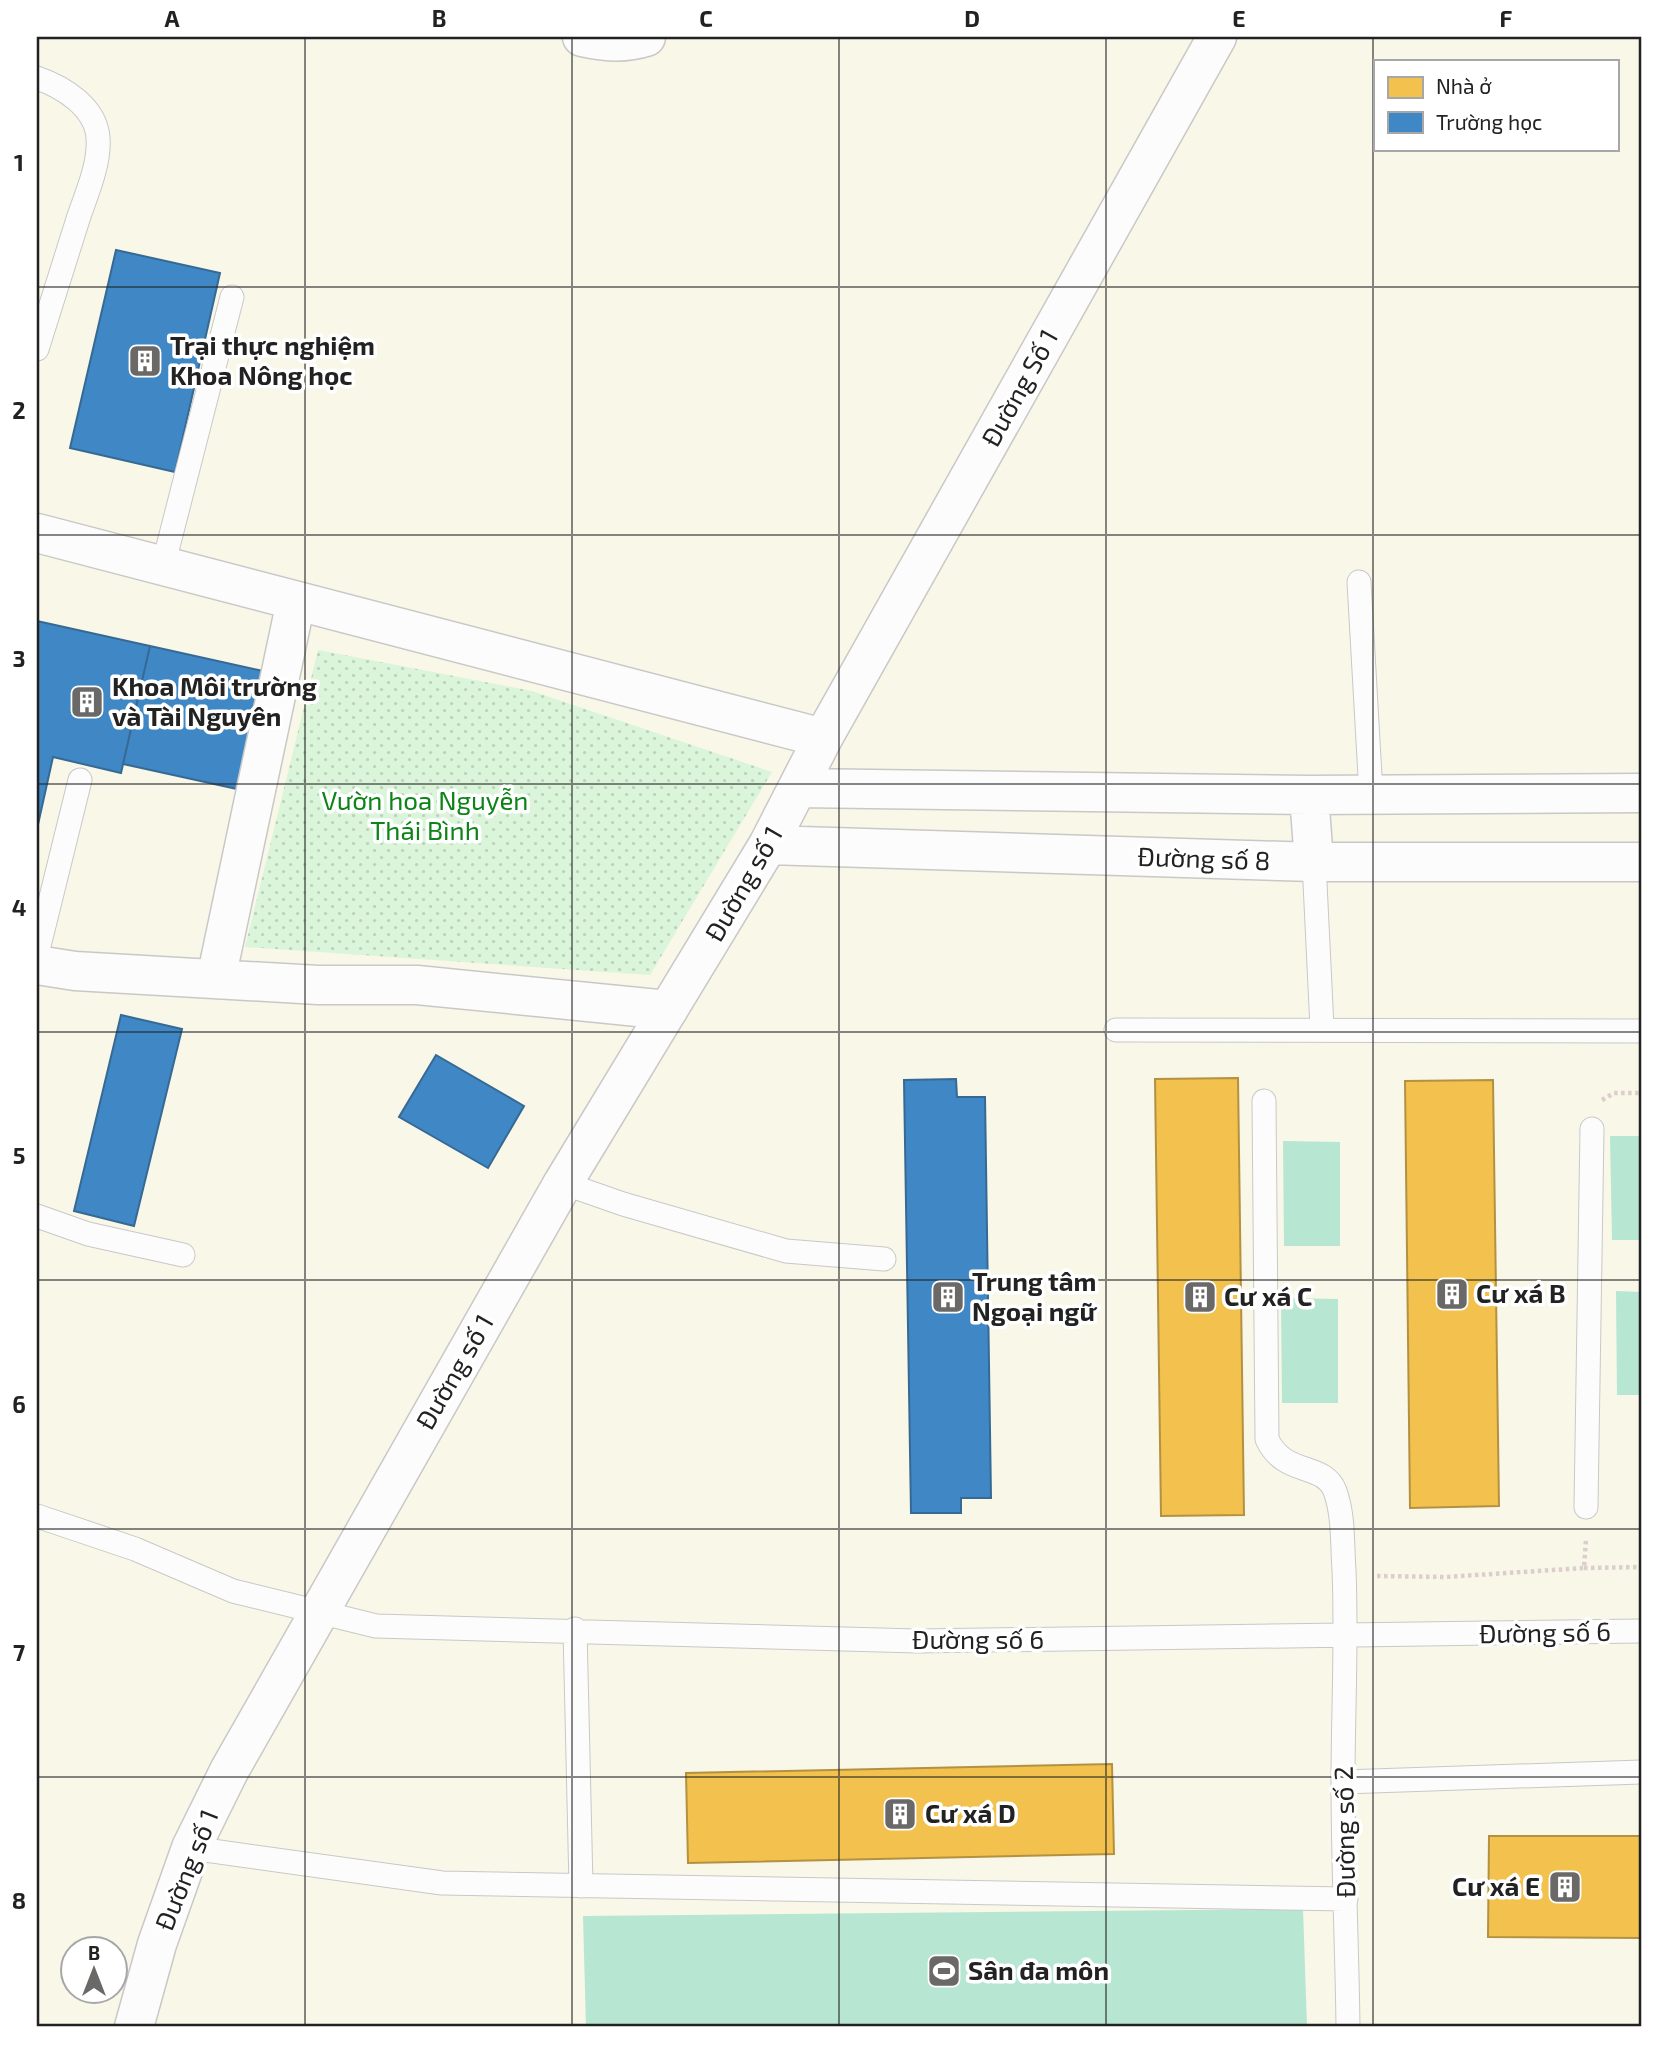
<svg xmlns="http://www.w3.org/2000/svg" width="1678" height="2064" viewBox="0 0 1678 2064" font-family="'Exo 2',sans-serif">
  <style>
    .education { fill: #f8f7e8; fill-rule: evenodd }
    .park { fill: url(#park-dots) }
    .pitch { fill: #b7e6d2 }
    .homes { fill: #f2c14e; stroke: #b49141; stroke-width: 2 }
    .schools { fill: #3f88c5; stroke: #366994; stroke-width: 2 }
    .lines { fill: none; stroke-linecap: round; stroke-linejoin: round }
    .service-casing { stroke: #c9c8c7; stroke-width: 25 }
    .minor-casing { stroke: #c9c8c7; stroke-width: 41 }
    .tertiary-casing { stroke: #c9c8c7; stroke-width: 41 }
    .path { stroke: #dccecd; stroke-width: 4.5; stroke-dasharray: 3.5 3.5; stroke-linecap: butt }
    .service { stroke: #fdfcfc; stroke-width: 23 }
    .minor { stroke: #fdfcfc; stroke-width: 38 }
    .tertiary { stroke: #fdfcfc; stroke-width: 38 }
    .grid { fill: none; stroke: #222; stroke-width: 2; stroke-opacity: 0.55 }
    .labels { text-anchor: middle; stroke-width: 7; stroke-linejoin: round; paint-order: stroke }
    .poi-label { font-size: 26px; font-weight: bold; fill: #222; stroke: #fff; text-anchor: start }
    .street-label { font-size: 26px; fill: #222; stroke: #fff }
    .park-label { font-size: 26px; fill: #0c8416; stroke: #fff }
    .neatline { fill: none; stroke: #222; stroke-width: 2.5 }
    .grid-label { font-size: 23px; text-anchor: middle; font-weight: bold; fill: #222 }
  </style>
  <defs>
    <pattern id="park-dots" width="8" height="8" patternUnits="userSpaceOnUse" patternTransform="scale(1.75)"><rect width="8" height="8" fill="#daf5da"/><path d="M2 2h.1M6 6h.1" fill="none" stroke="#bbd2bb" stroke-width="1.8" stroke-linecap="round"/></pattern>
  </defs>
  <rect width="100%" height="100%" fill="#f0eeeb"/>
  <path class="education" d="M37,37H1641V2027H37ZM1375,61H1617V149H1375ZM74,1948H116V1990H74Z"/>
  <path class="park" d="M318,650L532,691L772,772L650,975L245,947Z"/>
  <path class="pitch" d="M1610,1136H1641V1240H1612Z
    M1283,1141L1340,1142V1246H1284Z
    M1616,1291L1641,1292V1395H1617Z
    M1281,1298L1338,1299V1403H1282Z
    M1303,1909L1307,2027H586L583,1916Z"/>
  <path class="homes" d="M1238,1078L1244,1515L1161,1516L1155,1079Z
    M1493,1080L1499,1506L1410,1508L1405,1081Z
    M1112,1764L1114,1854L688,1863L686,1773Z
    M1489,1836H1641V1938L1488,1937Z"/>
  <path class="schools" d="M116,250L220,273L175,472L70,448Z
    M37,621L150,646L121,773L53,757L37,829Z
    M150,646L263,671L237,789L123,764Z
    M121,1015L182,1029L134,1226L74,1211Z
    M436,1055L524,1106L488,1168L399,1117Z
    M956,1079L957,1097H985L991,1498H961V1513H911L904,1080Z"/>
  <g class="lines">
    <defs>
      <path id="service" d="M37,78C63,87 96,107 98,138C100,163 87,193 79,216C65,261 51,305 37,349
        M163,566L232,297
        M1359,582L1371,794
        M1314,862L1322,1028
        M37,954L80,780
        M1116,1030L1641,1031
        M1264,1101L1267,1439C1284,1477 1324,1462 1335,1491C1344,1516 1342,1544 1344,1570C1347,1641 1343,1711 1343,1783C1343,1864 1347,1946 1348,2027
        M563,1183L623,1204L786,1251L884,1259
        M37,1216L88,1234L183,1255
        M1586,1507L1592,1129
        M37,1516L135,1549L233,1591L376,1626L917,1641L1641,1631
        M575,1629L581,1886
        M1343,1782L1641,1772
        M191,1848L442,1883L1346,1899"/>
      <path id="minor" d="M582,37C604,42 624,44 646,37
        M37,533L823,738L1217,37
        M37,965L75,971L318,985H417L668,1010
        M216,979L296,601"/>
      <path id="tertiary" d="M798,788L1309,795L1641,793
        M1309,795L1314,862
        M768,845L1314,862H1641
        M134,2027L157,1944L191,1848L229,1771L563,1183L768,845L823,738"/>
    </defs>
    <use href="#service" class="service-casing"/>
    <use href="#minor" class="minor-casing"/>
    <use href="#tertiary" class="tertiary-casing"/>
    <path class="path" d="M1602,1100L1614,1093H1641
      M1584,1568L1641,1567
      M1377,1576L1445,1577L1584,1568L1586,1539"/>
    <use href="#service" class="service"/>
    <use href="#minor" class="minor"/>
    <use href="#tertiary" class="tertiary"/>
  </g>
  <path class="grid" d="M305,37V2027M572,37V2027M839,37V2027M1106,37V2027M1373,37V2027M37,287H1641M37,535H1641M37,784H1641M37,1032H1641M37,1280H1641M37,1529H1641M37,1777H1641"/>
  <defs>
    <symbol id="building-square" viewBox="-11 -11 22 22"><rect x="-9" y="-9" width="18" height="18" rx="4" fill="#6a6968" stroke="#fff"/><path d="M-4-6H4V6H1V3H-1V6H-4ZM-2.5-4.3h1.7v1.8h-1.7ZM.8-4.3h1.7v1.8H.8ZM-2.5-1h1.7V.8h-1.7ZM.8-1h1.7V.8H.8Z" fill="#fff"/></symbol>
    <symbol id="stadium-square" viewBox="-11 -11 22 22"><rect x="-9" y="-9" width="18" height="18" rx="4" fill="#6a6968" stroke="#fff"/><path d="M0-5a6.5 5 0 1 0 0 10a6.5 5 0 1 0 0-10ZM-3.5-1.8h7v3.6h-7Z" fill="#fff"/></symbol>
  </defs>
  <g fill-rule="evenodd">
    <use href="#building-square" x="126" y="342" width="38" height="38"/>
    <use href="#building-square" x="68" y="683" width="38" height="38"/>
    <use href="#building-square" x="1433" y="1275" width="38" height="38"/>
    <use href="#building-square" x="929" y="1278" width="38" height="38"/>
    <use href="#building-square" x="1181" y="1278" width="38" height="38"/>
    <use href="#building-square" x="881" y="1795" width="38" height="38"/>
    <use href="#building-square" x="1546" y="1868" width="38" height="38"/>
    <use href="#stadium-square" x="925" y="1952" width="38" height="38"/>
  </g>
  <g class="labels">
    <g class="poi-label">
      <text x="170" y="355">Trại thực nghiệm<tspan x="170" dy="30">Khoa Nông học</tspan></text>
      <text x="112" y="696">Khoa Môi trường<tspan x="112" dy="30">và Tài Nguyên</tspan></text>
      <text x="972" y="1291">Trung tâm<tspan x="972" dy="30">Ngoại ngữ</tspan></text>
      <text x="1476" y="1303">Cư xá B</text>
      <text x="1224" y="1306">Cư xá C</text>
      <text x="925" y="1823">Cư xá D</text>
      <text x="1540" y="1896" text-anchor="end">Cư xá E</text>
      <text x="968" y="1980">Sân đa môn</text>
    </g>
    <g class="street-label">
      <text transform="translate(1020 388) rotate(-61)" y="9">Đường Số 1</text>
      <text transform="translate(1204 859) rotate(2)" y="9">Đường số 8</text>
      <text transform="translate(744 884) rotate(-60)" y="9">Đường số 1</text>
      <text transform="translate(455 1372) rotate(-60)" y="9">Đường số 1</text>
      <text transform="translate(1545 1633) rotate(-1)" y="9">Đường số 6</text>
      <text x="978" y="1649">Đường số 6</text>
      <text transform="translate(1345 1832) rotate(-91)" y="9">Đường số 2</text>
      <text transform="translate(187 1870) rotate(-68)" y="9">Đường số 1</text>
    </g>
    <g class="park-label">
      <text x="425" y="810">Vườn hoa Nguyễn<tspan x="425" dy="30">Thái Bình</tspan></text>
    </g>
  </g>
  <rect width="1678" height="2064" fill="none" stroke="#ffffff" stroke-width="77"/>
  <rect x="1374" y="60" width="245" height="91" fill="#ffffff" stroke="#a7a7a7" stroke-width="2"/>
  <rect x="1388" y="77" width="35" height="21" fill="#f2c14e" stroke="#a7a7a7" stroke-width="2"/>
  <text x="1436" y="94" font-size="21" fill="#222222">Nhà ở</text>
  <rect x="1388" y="112" width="35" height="21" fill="#3f88c5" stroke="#a7a7a7" stroke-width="2"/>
  <text x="1436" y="130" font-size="21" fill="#222222">Trường học</text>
  <g transform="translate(94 1970)"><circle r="33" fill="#ffffff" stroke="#a7a7a7" stroke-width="2"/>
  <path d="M0-5L12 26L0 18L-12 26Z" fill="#6a6968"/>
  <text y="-10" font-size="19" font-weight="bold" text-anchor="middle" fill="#222222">B</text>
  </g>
  <rect x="38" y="38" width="1602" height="1987" class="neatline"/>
  <g class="grid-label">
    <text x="172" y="27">A</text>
    <text x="439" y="27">B</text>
    <text x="706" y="27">C</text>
    <text x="972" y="27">D</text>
    <text x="1239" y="27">E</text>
    <text x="1506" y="27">F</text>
    <text x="19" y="171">1</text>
    <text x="19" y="419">2</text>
    <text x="19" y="667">3</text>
    <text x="19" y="916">4</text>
    <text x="19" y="1164">5</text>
    <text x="19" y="1413">6</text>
    <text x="19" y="1661">7</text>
    <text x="19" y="1909">8</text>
  </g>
</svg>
